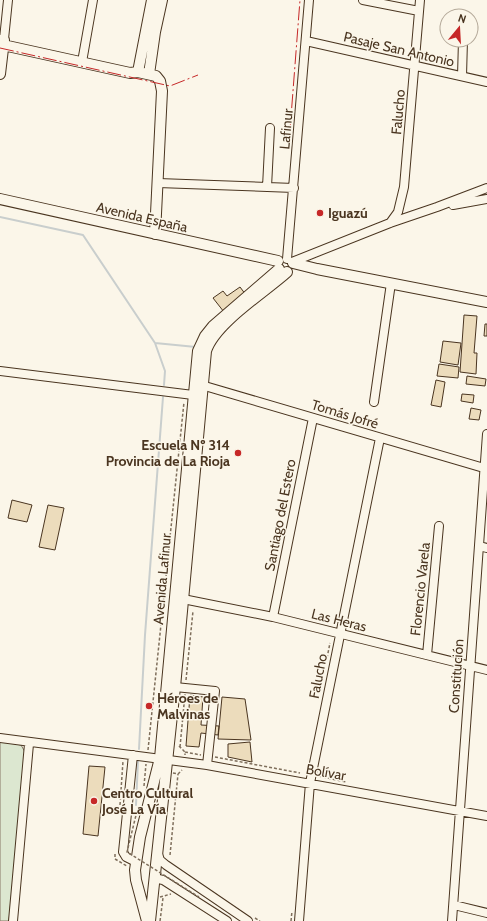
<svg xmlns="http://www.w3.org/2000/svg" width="487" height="921" viewBox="0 0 487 921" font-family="Cabin,sans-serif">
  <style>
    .green { fill: #dce7d0; stroke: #887966 }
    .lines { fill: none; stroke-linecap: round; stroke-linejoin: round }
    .stream { stroke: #c9cecd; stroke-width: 2 }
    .building { fill: #ecdcbc; stroke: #4a3520 }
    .minor-casing { stroke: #4a3520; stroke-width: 10 }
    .major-casing { stroke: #4a3520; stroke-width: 12 }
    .path { stroke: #7f6f5c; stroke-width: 1.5; stroke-dasharray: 3 2; stroke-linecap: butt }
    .minor { stroke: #fbf6e9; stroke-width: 8 }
    .major { stroke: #fbf6e9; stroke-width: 10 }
    .path-bridge { stroke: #7f6f5c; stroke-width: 1.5; stroke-dasharray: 3 2; stroke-linecap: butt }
    .power { stroke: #c62828; stroke-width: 1; stroke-dasharray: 14 3 2 3; stroke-linecap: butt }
    .poi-dot { fill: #c62828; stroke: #fbf6e9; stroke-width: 1.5 }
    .labels { text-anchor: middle; stroke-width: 3; stroke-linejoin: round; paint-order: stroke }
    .street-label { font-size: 14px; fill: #4a3520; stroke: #fbf6e9 }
    .poi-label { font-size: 14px; font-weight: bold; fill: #4a3520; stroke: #fbf6e9; text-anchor: start }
  </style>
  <rect width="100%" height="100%" fill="#fbf6e9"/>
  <path class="green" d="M0,741L21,745L25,752L9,921H0Z"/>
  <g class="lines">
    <path class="stream" d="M0,217L83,235L155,343L165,371L164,385
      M155,343L196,347
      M139,749L145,635L163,397
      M136,805L138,761"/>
  </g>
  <path class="building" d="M240,287L246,295L224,312L213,298L223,291L227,296Z
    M464,315L477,316L474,353H477L476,374L460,372Z
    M485,324H487V336H484Z
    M443,341L461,343L458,365L440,362Z
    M439,364L459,367L458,378L437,376Z
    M467,376L486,379L485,386L466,384Z
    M436,380L445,382L441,407L431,405Z
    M462,394L474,395L473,403L461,401Z
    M471,408L481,410L479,420L469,419Z
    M12,500L32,505L27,522L8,518Z
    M48,505L64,508L55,550L39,547Z
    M190,695L203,697L201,725L219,726L218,735L201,733L199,747L186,746Z
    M222,697L245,699L251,740L218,739Z
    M250,742L252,762L228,757V744Z
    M89,766L105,767L98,836L83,834Z"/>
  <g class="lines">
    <defs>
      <path id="minor" d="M363,0L419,11
        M0,39H4L8,0
        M306,41L487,82
        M82,62L93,0
        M462,76L463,40
        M158,183L294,188
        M267,187L270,128
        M453,205L487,199
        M390,223L398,212L404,187L420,0
        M287,259L309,0
        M292,262L390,223L437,207L487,188
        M0,371L193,395
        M198,384L487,469
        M374,402L391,283
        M479,546L487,548
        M183,599L273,617L487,670
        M273,617L313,418
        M427,655L439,526
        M175,687L215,691L207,765
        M0,738L207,765L487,816
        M133,755L123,852L126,857L136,862
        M158,854L160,860L166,865L248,921
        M154,878L163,880L227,921
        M454,905L487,913
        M13,921L29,744
        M299,921L310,783L380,438
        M452,921L487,434"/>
      <path id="major" d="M3,45L130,73L138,72L156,76L160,81L162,91L155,234
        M138,72L152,0
        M0,74L4,40
        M149,74L155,32L162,0
        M0,199L278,261
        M293,263L317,269L487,302
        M147,921L136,880L135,870L140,837L160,758L198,351L205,336L213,326L279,269
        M150,921L175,687L206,351C215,323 265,292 287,272"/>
    </defs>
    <use href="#minor" class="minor-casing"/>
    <use href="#major" class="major-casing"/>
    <path class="path" d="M327,658L330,643
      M186,680L193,611
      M179,746L185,752V755
      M180,747L185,694
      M148,750L184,402
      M185,752L201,755
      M215,757L300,773
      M173,773L178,774L182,770
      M318,776L346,782
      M144,786L146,764
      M120,805L123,761
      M115,854V859L127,866
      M170,855L178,774
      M160,897L171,894
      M255,918L260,921
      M160,921L163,898
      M291,921L292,911"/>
    <use href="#minor" class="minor"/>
    <use href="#major" class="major"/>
    <path class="path-bridge" d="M137,811L127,852L199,897"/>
    <path class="power" d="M0,48L170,86L198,75
      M290,130L300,0"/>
  </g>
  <g class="poi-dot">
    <circle cx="320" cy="213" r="4"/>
    <circle cx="238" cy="453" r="4"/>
    <circle cx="149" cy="706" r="4"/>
    <circle cx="94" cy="801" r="4"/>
  </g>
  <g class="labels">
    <g class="street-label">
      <text transform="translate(399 49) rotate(13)" y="5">Pasaje San Antonio</text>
      <text transform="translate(398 112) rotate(-85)" y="5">Falucho</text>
      <text transform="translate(286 129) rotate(-85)" y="5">Lafinur</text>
      <text transform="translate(142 217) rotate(13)" y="5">Avenida España</text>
      <text transform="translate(345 414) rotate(17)" y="5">Tomás Jofré</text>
      <text transform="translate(280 515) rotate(-79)" y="5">Santiago del Estero</text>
      <text transform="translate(162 579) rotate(-85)" y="5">Avenida Lafinur</text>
      <text transform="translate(420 589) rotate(-84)" y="5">Florencio Varela</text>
      <text transform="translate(339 620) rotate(14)" y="5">Las Heras</text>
      <text transform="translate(318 676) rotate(-79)" y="5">Falucho</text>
      <text transform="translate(456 676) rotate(-86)" y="5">Constitución</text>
      <text transform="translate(326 772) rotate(10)" y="5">Bolívar</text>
    </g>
    <g class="poi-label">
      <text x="328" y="218">Iguazú</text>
      <text x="230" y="450" text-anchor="end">Escuela Nº 314<tspan x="230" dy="16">Provincia de La Rioja</tspan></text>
      <text x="157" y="703">Héroes de<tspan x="157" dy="16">Malvinas</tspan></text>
      <text x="102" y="798">Centro Cultural<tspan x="102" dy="16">José La Vía</tspan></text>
    </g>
  </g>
  <g transform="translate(459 28) rotate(18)"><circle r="19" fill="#fbf6e9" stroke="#b4a999"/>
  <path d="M0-3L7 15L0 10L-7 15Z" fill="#c62828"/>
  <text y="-6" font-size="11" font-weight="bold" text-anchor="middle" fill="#4a3520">N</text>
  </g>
</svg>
